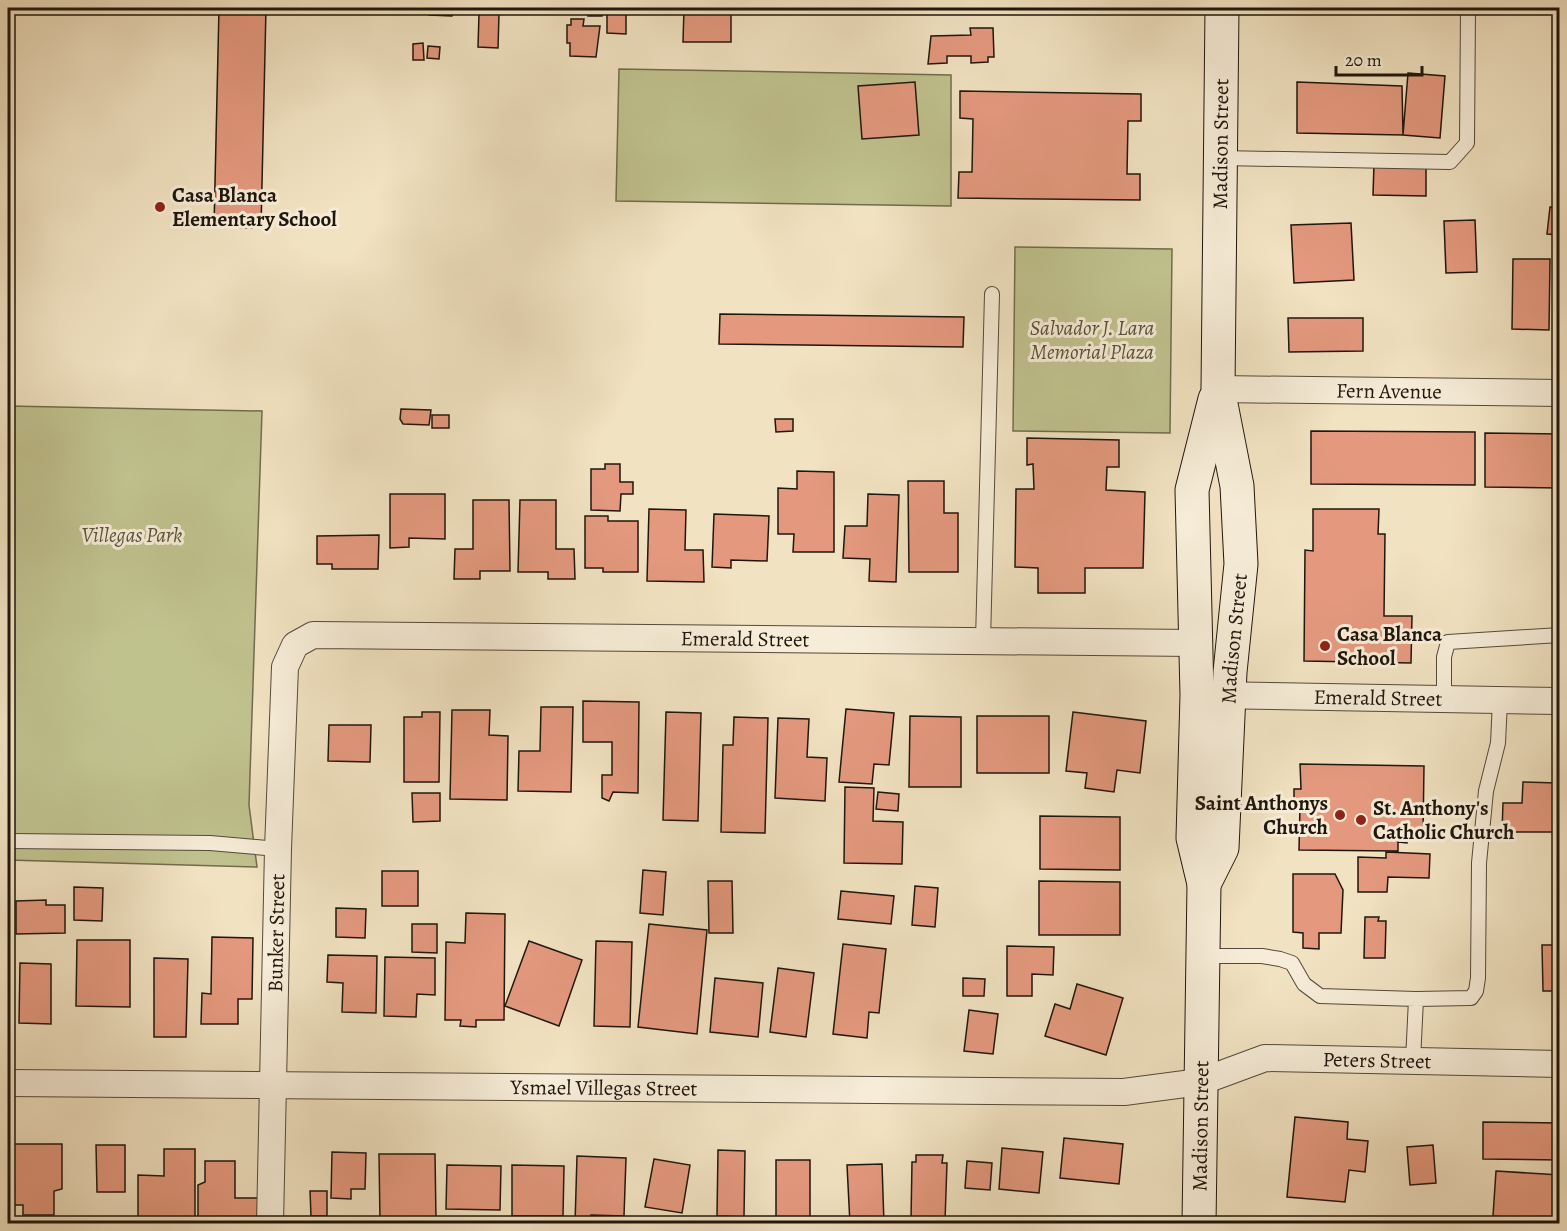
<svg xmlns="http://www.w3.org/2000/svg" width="1567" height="1231" viewBox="0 0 1567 1231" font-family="Alegreya,serif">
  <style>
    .green { fill: #c0c28e; stroke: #706c4e; stroke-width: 1.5 }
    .building { fill: #e4997e; stroke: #20160d; stroke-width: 1.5 }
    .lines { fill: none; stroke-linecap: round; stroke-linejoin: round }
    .lane-casing { stroke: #54493a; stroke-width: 16 }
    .street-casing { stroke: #54493a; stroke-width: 28 }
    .secondary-casing { stroke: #20160d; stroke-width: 35 }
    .lane { stroke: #f6ecd7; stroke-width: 14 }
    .street { stroke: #f6ecd7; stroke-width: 26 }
    .secondary { stroke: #f6ecd7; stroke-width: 33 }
    .poi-dot { fill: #8f2418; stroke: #f6ecd7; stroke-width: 2 }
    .labels { text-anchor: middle; stroke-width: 6; stroke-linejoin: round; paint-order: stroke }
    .street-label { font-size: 21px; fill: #20160d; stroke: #f6ecd7 }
    .poi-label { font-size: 21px; font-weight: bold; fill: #20160d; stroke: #f6ecd7; text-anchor: start }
    .park-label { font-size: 21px; font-style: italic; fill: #58523a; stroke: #f6ecd7 }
  </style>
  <rect width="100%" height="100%" fill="#f1e2c1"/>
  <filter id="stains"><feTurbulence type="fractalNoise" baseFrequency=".00333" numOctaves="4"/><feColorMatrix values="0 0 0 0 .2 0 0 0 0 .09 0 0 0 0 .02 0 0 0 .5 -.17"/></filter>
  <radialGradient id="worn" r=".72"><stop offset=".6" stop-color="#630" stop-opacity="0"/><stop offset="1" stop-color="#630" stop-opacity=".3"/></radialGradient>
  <path class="green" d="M619,69L951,75V206L616,201Z
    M1015,247L1172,249L1170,433L1013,431Z
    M8,406L262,411L249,805L257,867L8,860Z"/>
  <path class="building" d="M219,8H266L261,228L214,227Z
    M429,8H453L452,16L429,15Z
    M588,8H602V16H588Z
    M684,8H731V42H683Z
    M805,8H826V13H805Z
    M607,13L626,14V34L607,33Z
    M479,14H499L498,48L478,47Z
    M571,19H584L583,26H600L596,57L570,56V43H567V25H571Z
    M970,28H993L994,57H988V62L971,63V56H947V63L928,64L931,36L971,35Z
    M423,43L424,60H413V44Z
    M428,46L440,47L439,59L427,58Z
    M1408,73L1445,76L1440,138L1403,135Z
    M915,82L919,135L862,139L858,86Z
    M1297,82L1402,86L1403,135L1297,133Z
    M960,91L1141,94V121H1128L1127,174H1140V200L958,198L959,172H972L973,119L960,118Z
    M1374,164L1426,165V196L1373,195Z
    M1550,207L1560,208V235L1547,234Z
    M1475,220L1477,272L1446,273L1444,221Z
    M1351,223L1354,280L1294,283L1291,225Z
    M1513,259H1550L1549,330L1512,329Z
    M720,314L964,317L963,347L719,344Z
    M1288,318H1363V351L1289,352Z
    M401,409L431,410L429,425L403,424L400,419Z
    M432,415H449V428H432Z
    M775,419H793V431L776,432Z
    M1311,431L1475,432V485L1311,484Z
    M1485,433L1560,434V488L1485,487Z
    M1027,438L1119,440V467H1107L1106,490L1145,492L1143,568H1085V593H1038V568L1015,567L1016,489H1034L1033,464L1027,465Z
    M605,464H620V482H633V494H621L620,511L591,510V469H605Z
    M797,471L834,472V552H793L794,534H778V488L797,489Z
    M908,481H944V513H958V572H909Z
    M390,494H445V539L409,538V547L390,548Z
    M868,494L899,495L896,582L869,581L870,559L843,558L845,526H867Z
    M473,500H509L510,571H480V579H454L455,549H473Z
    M520,500H556V549H574L575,579H548V572H518Z
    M649,509L686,510L685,550H703L704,582L647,581Z
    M1313,509H1379L1378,534H1385L1384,616H1412L1411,663L1304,661L1305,550L1313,551Z
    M714,514L769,516L767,561L731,560V568L712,567Z
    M585,516H608V521H638V572H603V568H585Z
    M379,535L378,569H332V564H317V536Z
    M583,701L639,702L638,793L613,792L609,801L602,798V775H612V742H583Z
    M541,707H573L571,792L518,791L519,751H540Z
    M846,709L894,713L889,765L874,764L872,784L839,782Z
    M452,710H490L489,735L508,736L507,800L450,799Z
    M422,712H440L439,782H404V717H422Z
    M666,712L701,713L698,821L663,820Z
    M1073,712L1146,721L1140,773L1117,770L1114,792L1085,788L1087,773L1066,771Z
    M910,716L961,717V787H909Z
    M977,716H1049V773H977Z
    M734,717L768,718L765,833L721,832L723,745H733Z
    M778,718L809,719L807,757L827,758L825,801L775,798Z
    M329,725H371L370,762L328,761Z
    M1300,764L1424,766L1423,834L1407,833V843L1398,842V851L1299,850L1300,806L1294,807V789H1301Z
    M1523,782L1557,783V832H1502L1503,803H1522Z
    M845,787L874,788L873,821L903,822L902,864L844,863Z
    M878,792L899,794L898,811L876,809Z
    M412,793H440V821L413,822Z
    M1040,816L1120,817V870L1040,869Z
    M1386,852L1430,854L1429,878L1388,877L1387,892H1358V857L1386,858Z
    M643,870L666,872L663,915L640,913Z
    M382,871H418V906H382Z
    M1293,874H1335L1343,890L1341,933H1319V949L1303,948V933L1293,932Z
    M708,881H732L733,933H709Z
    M1039,881L1120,882V935H1039Z
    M915,886L938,888L935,927L912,925Z
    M74,887L103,888L102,921L74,920Z
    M841,891L894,896L891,924L838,919Z
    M46,900V905H65V933L16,934V901Z
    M336,908L366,909L365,938L336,937Z
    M466,913L505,914L504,1020H476V1027L460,1026L461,1020H445L446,942L465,943Z
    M1365,917H1379L1378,921H1386L1385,958H1364Z
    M412,924H437V953L412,952Z
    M649,924L707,930L697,1034L638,1027Z
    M212,937L253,938L252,999H238V1024H201L202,993L211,994Z
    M77,940H130V1007L76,1006Z
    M529,941L582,960L559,1026L505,1006Z
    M596,941L632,942L630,1027L594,1026Z
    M843,944L886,949L879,1013L869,1012L867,1038L833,1034Z
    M1542,945H1560V991H1543Z
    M1007,946L1054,947L1053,975L1032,974V996H1007Z
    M328,955L377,956L376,1013L342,1012L343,983L327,982Z
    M385,957L435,958V995L417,994L416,1017L384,1016Z
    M154,958L188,959L186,1037H154Z
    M20,963L51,964V1024L19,1023Z
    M778,968L814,973L806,1037L770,1032Z
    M715,978L763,983L758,1037L710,1032Z
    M963,978L985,979L984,996H963Z
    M1077,984L1123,998L1106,1055L1045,1036L1055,1004L1070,1009Z
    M969,1010L998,1014L993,1054L964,1051Z
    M1295,1117L1348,1122L1347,1139L1368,1141L1365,1172L1349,1170L1345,1202L1287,1197Z
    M1483,1122L1560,1123V1160L1483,1159Z
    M1064,1138L1123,1144L1119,1184L1060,1178Z
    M8,1144H62V1189L54,1191V1215H23V1205H8Z
    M96,1145H125V1192H97Z
    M1433,1145L1436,1183L1410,1185L1407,1147Z
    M1002,1148L1043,1152L1039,1193L999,1189Z
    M164,1149H195V1224H138V1175L164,1176Z
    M718,1150L745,1151L744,1217L717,1216Z
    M332,1152L366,1153L365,1189H351V1199L331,1198Z
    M379,1154H435L436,1220L380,1221Z
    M916,1155H943L942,1163H947L945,1221L911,1220L912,1162H916Z
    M577,1156L626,1158L624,1216L591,1215V1224H575Z
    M654,1159L690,1165L682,1213L645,1207Z
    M776,1160H810V1224H776Z
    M205,1161H235V1198H258L257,1224H198V1185L205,1182Z
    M967,1161L992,1163L990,1190L965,1188Z
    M882,1164L884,1224H850L847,1165Z
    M447,1165L501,1166L500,1210L446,1209Z
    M512,1165L564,1166L563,1216H512Z
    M1496,1171L1560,1175V1221L1493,1216Z
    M310,1191H327V1216H311Z
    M517,1220L566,1223V1224H517Z"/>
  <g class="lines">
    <defs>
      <path id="lane" d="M1220,158L1450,162L1467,143L1468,8
        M983,641L992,294
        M1444,699V657L1448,642L1560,635
        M8,841L210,843L278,849
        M1203,956H1262L1280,959L1292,963L1304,984L1320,996L1416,999L1471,998L1476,991L1478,978L1479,863L1486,791L1498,743L1500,701
        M1413,1061L1416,999"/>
      <g id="street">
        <path id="s1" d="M1218,389L1560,393"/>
        <path id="s2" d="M1212,695L1560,701"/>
        <path id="s3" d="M8,1083L1124,1092L1200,1082L1265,1058L1560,1064"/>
        <path id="s4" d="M270,1224L278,849L285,667L295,645L313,635L1196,643"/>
      </g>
      <g id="secondary">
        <path id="s5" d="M1204,884L1222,848L1230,672L1241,564L1237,486L1218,389L1222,8"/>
        <path id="s6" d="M1199,1224L1204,884L1193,838L1197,695L1192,490L1215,399"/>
      </g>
    </defs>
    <use href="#lane" class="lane-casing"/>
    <use href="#street" class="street-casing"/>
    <use href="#secondary" class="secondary-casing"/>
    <use href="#lane" class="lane"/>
    <use href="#street" class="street"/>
    <use href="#secondary" class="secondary"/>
  </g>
  <g class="poi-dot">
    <circle cx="160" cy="207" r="6"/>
    <circle cx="1325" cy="646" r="6"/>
    <circle cx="1340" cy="815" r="6"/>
    <circle cx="1361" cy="820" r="6"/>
  </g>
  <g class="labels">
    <g class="street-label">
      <text dy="7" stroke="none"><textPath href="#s5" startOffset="747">Madison Street</textPath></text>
      <text dy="7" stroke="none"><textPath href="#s1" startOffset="171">Fern Avenue</textPath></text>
      <text dy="7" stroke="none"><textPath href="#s5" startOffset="250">Madison Street</textPath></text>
      <text dy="7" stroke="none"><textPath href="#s4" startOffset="1034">Emerald Street</textPath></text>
      <text dy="7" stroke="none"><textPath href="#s2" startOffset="166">Emerald Street</textPath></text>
      <text dy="7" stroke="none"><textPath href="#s4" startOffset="291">Bunker Street</textPath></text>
      <text dy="7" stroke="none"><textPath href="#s3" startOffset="1374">Peters Street</textPath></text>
      <text dy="7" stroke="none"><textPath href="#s3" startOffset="596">Ysmael Villegas Street</textPath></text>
      <text dy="7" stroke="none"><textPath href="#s6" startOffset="98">Madison Street</textPath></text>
    </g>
    <g class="poi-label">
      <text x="172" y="202">Casa Blanca<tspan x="172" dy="24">Elementary School</tspan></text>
      <text x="1337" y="641">Casa Blanca<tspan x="1337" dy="24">School</tspan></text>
      <text x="1328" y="810" text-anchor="end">Saint Anthonys<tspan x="1328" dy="24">Church</tspan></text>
      <text x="1373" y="815">St. Anthony's<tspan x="1373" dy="24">Catholic Church</tspan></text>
    </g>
    <g class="park-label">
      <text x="1092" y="335">Salvador J. Lara<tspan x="1092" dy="24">Memorial Plaza</tspan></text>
      <text x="132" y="542">Villegas Park</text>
    </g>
  </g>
  <rect width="1567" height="1231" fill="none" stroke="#f1e2c1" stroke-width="30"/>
  <rect x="9" y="9" width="1549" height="1213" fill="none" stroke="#20160d" stroke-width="3"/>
  <rect x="15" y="15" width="1537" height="1201" fill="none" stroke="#20160d" stroke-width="1.5"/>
  <path d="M1336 66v9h86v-9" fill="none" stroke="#20160d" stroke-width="3"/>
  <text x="1345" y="66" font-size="18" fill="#20160d" stroke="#f6ecd7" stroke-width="4.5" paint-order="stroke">20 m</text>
  <rect width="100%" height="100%" filter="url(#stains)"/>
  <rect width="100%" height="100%" fill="url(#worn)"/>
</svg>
